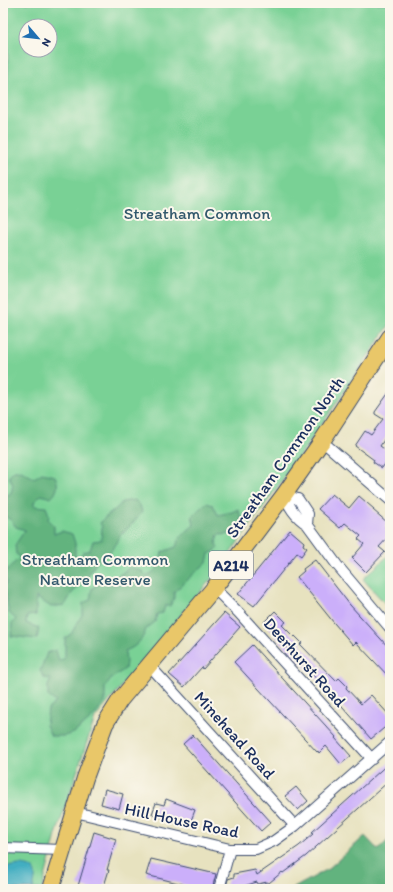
<svg xmlns="http://www.w3.org/2000/svg" width="393" height="892" viewBox="0 0 393 892" font-family="Itim,sans-serif">
  <style>
    .green { fill: #79d195; stroke: #4a807a; fill-rule: evenodd }
    .forest { fill: #62b37e; stroke: #3e716e }
    .water { fill: #42aec1; stroke: #2e6e90 }
    .building { fill: #cbaffa }
    .lines { fill: none; stroke-linecap: round; stroke-linejoin: round }
    .street-casing { stroke: #3a4a6d; stroke-width: 12 }
    .primary-casing { stroke: #3a4a6d; stroke-width: 18 }
    .street { stroke: #fff; stroke-width: 10 }
    .primary { stroke: #e9c769; stroke-width: 16 }
    .labels { text-anchor: middle; stroke-width: 4; stroke-linejoin: round; paint-order: stroke }
    .shield { fill: #fbf7ec; stroke: #5e6b89; stroke-width: 1 }
    .shield-label { font-size: 16px; font-weight: bold; fill: #1b2f5e }
    .park-label { font-size: 17px; fill: #32586c; stroke: #fbf7ec }
    .street-label { font-size: 17px; fill: #1b2f5e; stroke: #fbf7ec }
  </style>
  <rect width="100%" height="100%" fill="#fbf7ec"/>
  <filter id="ink" filterUnits="userSpaceOnUse"><feTurbulence type="fractalNoise" baseFrequency=".025" numOctaves="2"/><feDisplacementMap in="SourceGraphic" scale="8" xChannelSelector="R" yChannelSelector="G"/><feConvolveMatrix kernelMatrix="1 2 1 2 8 2 1 2 1" color-interpolation-filters="sRGB"/></filter>
  <filter id="wash" filterUnits="userSpaceOnUse"><feTurbulence type="fractalNoise" baseFrequency=".012" numOctaves="4" result="noise"/><feDisplacementMap in="SourceGraphic" scale="16" xChannelSelector="R" yChannelSelector="G"/><feGaussianBlur stdDeviation="0.9" result="paint"/><feColorMatrix in="noise" values="0 0 0 0 0 0 0 0 0 0 0 0 0 0 0 0 0 1.4 0 .05"/><feComposite in="paint" operator="in"/></filter>
  <g filter="url(#wash)">
    <rect width="100%" height="100%" fill="#e7e2bf"/>
    <path class="green" d="M7,3H390V324L316,433L216,573L95,718L56,835L42,889H3V148L8,71ZM26,26H50V50H26Z
      M390,554V609L363,579Z"/>
    <path class="forest" d="M14,471H21L34,478L42,473L55,476C59,485 58,491 51,498L41,495L34,502V506L46,507L49,515L48,520L54,526V534L62,531L72,534L75,543V556L79,557L83,552L90,550L93,541L101,540L102,527L100,523C106,515 116,511 122,502L135,500L140,505L142,512L134,522L120,535L117,543L109,553L97,562L83,583L72,593L65,605L51,607L36,597V615L27,616L26,623L39,628L37,639L11,636L12,623L16,619L9,613L4,586L7,581L4,578V573L20,557L16,554L15,545L25,530L16,527L11,520L3,515L6,496L11,493L13,485L9,476Z
      M206,503L213,505L218,515L232,512L238,509L241,517L240,527L232,534L218,535L216,544L218,547L215,551L209,554L207,562L174,592V598L170,606H165L163,613L157,614L155,622L146,629C143,640 136,647 125,651L126,662L125,669L113,677L105,687V702L94,716L74,733L64,736H51L46,725L48,709L56,702L48,696V686L51,679L44,678L40,671L47,653L56,650L59,661L65,658V638L71,634L83,613V603L90,600L92,588L103,582L105,584H120L118,576L130,567L142,571L147,576C158,570 160,564 162,552L176,547L181,536L194,525L192,516Z
      M365,836L378,850L390,838V889H292L328,869Z"/>
    <path class="water" d="M19,865C39,866 36,874 33,889H3V869L7,867Z"/>
    <g id="blocks">
      <path class="building" d="M390,391V431L380,446L390,453V457L382,468L373,462L374,460L355,446L365,431L371,435L383,419L375,414V412Z
        M332,494L349,508L359,496L374,509L373,510L388,523L385,527L390,532V535L379,547L385,552L366,572L352,558L364,544L358,539L361,536L345,523L340,528L318,509Z
        M290,530L304,542L303,545L307,548L301,556L297,553L254,606L238,594Z
        M315,560L350,605L390,649V678L356,642L353,645L334,623L297,577L304,571L303,569Z
        M275,611L286,622L282,625L294,637L295,636L302,643L300,644L336,681L339,678L347,686L346,688L361,704L371,695L390,716V723L371,739L335,698L273,634L274,633L264,622Z
        M224,613L240,627L203,669L202,667L184,687L169,674Z
        M252,645L336,737L335,738L351,756L341,764L326,746L319,753L318,751L317,752L234,662Z
        M193,735L271,822L261,831L183,744Z
        M390,762V780L306,856L283,873L282,872L269,883L267,882L258,884L257,882L234,889L226,887L228,879L234,877V874L255,870L257,875L299,846L313,834L312,832Z
        M296,787L308,801L298,810L285,796Z
        M105,789L123,794L119,809L101,804Z
        M166,799L195,810L189,826L181,822V824L152,814L156,803L164,805Z
        M94,832L116,839L107,870H109L103,889H89L78,886Z
        M151,859L216,874L212,889H202L146,875Z"/>
    </g>
  </g>
  <g filter="url(#ink)">
    <use href="#blocks" fill-opacity="0" stroke="#3a4a6d" stroke-width="1"/>
    <g class="lines">
      <defs>
        <path id="street" d="M322,441L390,500
          M284,495C289,506 295,517 307,524L337,565L390,628
          M284,495L298,499L308,514L307,524
          M214,588L238,612L372,759
          M150,666L295,826
          M75,812L230,849H256L274,841L295,826L390,742
          M3,848L63,850
          M219,889L230,849"/>
        <path id="primary" d="M51,889L85,778L105,724L120,700L214,588L284,495L322,441L390,337"/>
      </defs>
      <use href="#street" class="street-casing"/>
      <use href="#primary" class="primary-casing"/>
      <use href="#street" class="street"/>
      <use href="#primary" class="primary"/>
    </g>
  </g>
  <g class="labels">
    <rect class="shield" x="209" y="551" width="44" height="28" rx="3"/>
    <g class="shield-label">
      <text x="231" y="571">A214</text>
    </g>
    <g class="park-label">
      <text x="197" y="219">Streatham Common</text>
      <text x="95" y="565">Streatham Common<tspan x="95" dy="20">Nature Reserve</tspan></text>
    </g>
    <g class="street-label">
      <text transform="translate(285 457) rotate(-55)" y="6">Streatham Common North</text>
      <text transform="translate(305 662) rotate(48)" y="6">Deerhurst Road</text>
      <text transform="translate(235 735) rotate(48)" y="6">Minehead Road</text>
      <text transform="translate(182 820) rotate(12)" y="6">Hill House Road</text>
    </g>
  </g>
  <rect width="393" height="892" fill="none" stroke="#fbf7ec" stroke-width="16"/>
  <g transform="translate(38 38) rotate(118)"><circle r="19" fill="#fbf7ec" stroke="#a1a7b3"/>
  <path d="M0-3L7 15L0 10L-7 15Z" fill="#1f6fb2"/>
  <text y="-6" font-size="11" font-weight="bold" text-anchor="middle" fill="#1b2f5e">N</text>
  </g>
</svg>
